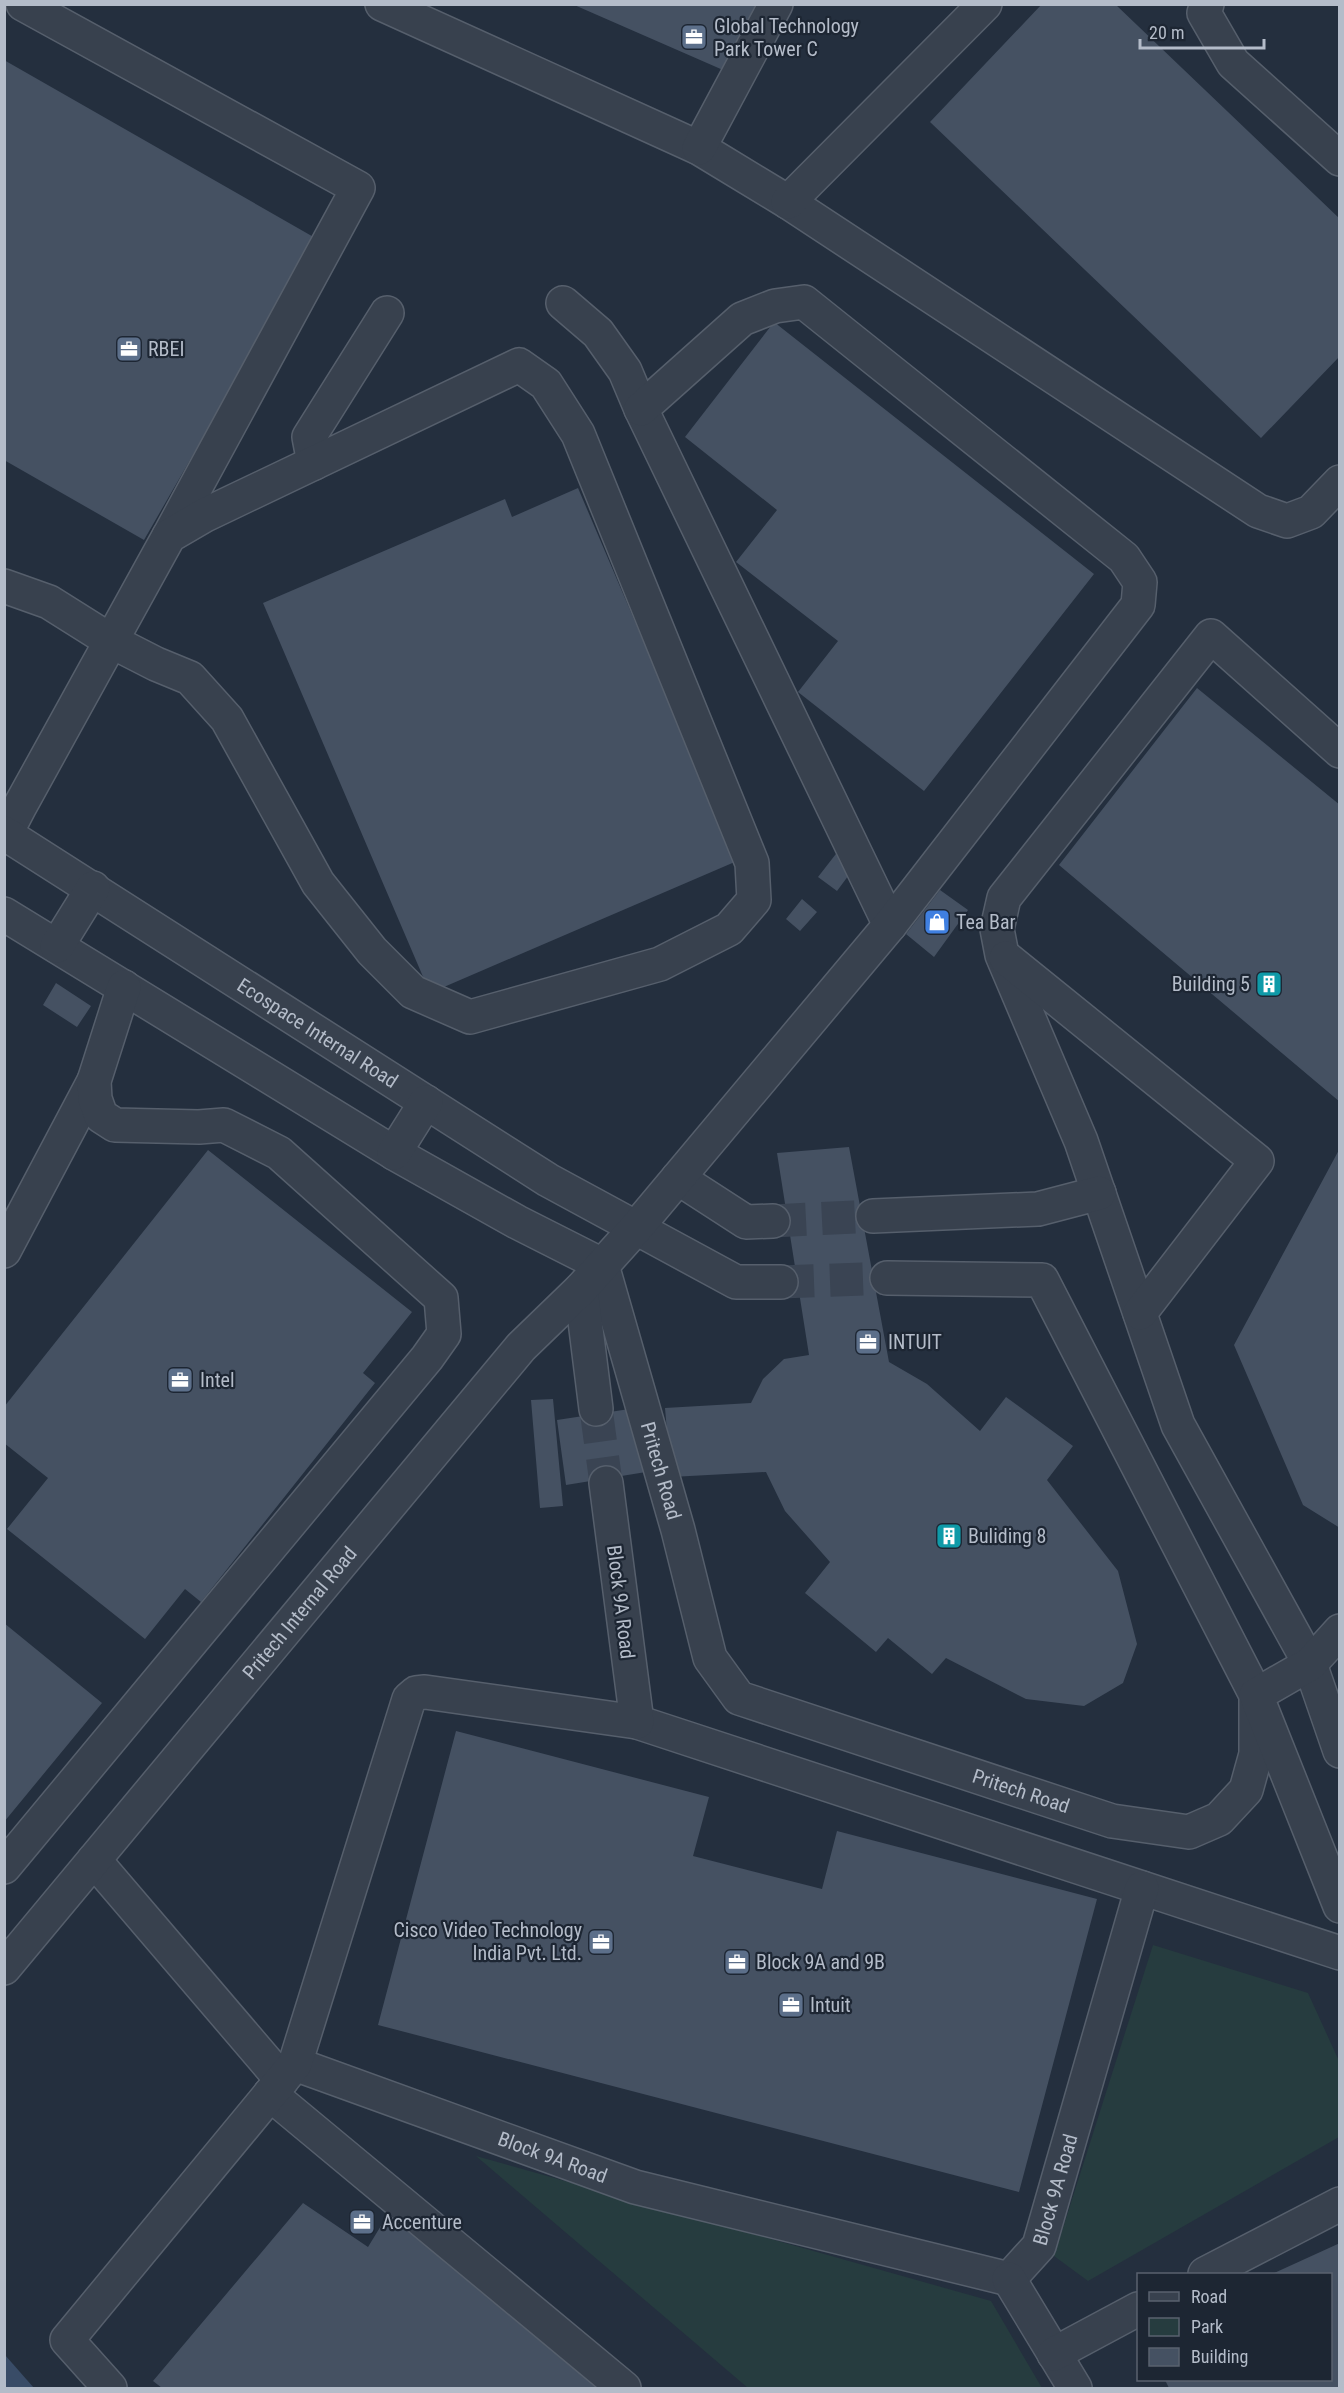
<svg xmlns="http://www.w3.org/2000/svg" width="1344" height="2393" viewBox="0 0 1344 2393" font-family="'Roboto Condensed',sans-serif">
  <style>
    .green { fill: #263c3f }
    .water { fill: #394c67 }
    .building { fill: #455162 }
    .lines { fill: none; stroke-linecap: round; stroke-linejoin: round }
    .minor-tunnel { stroke: #3a4453; stroke-width: 33; stroke-dasharray: 33 16; stroke-linecap: butt }
    .minor-casing { stroke: #565f6c; stroke-width: 36 }
    .minor { stroke: #38414e; stroke-width: 33 }
    .labels { text-anchor: middle; stroke-width: 4.5; stroke-linejoin: round; paint-order: stroke }
    .poi-label { font-size: 20px; fill: #b4bcc9; stroke: #1d2633; text-anchor: start }
    .street-label { font-size: 20px; fill: #b4bcc9; stroke: #1d2633 }
  </style>
  <rect width="100%" height="100%" fill="#242f3e"/>
  <path class="green" d="M1153,1945L1308,1993L1339,2061V2137L1088,2281L1054,2256Z
    M476,2156L991,2301L1042,2388H748Z"/>
  <path class="water" d="M5,2355L34,2388H5Z"/>
  <path class="building" d="M572,4H756L723,70Z
    M1042,4H1115L1340,219V356L1261,438L930,122Z
    M4,60L317,239L144,540L4,460Z
    M774,322L1094,574L924,791L798,692L838,641L736,562L777,510L685,437Z
    M578,488L737,861L430,993L263,603L505,499L512,517Z
    M1197,688L1340,805V1102L1059,865Z
    M839,850L857,864L837,891L818,877Z
    M940,890L968,910L934,957L906,934Z
    M802,899L817,912L800,931L786,919Z
    M56,983L91,1006L77,1027L43,1005Z
    M849,1147L889,1362L927,1384L980,1431L1006,1397L1073,1446L1047,1480L1118,1571L1137,1644L1123,1683L1084,1706L1026,1699L946,1658L932,1674L888,1638L876,1652L805,1593L830,1562L785,1511L766,1472L671,1477L665,1408L751,1403L763,1379L784,1359L809,1355L777,1153Z
    M1340,1148V1528L1303,1505L1234,1345Z
    M208,1150L412,1312L363,1373L375,1383L201,1602L185,1589L145,1639L7,1529L48,1478L4,1443V1407Z
    M553,1399L563,1506L540,1508L531,1400Z
    M636,1408L646,1472L566,1485L557,1420Z
    M4,1623L102,1703L4,1822Z
    M456,1731L709,1797L693,1856L822,1889L837,1831L1097,1899L1019,2192L378,2025Z
    M303,2203L368,2247L390,2211L600,2388H162L153,2381Z
    M1340,2243V2388H1169L1165,2380H1330V2274H1272Z"/>
  <g class="lines">
    <path class="minor-tunnel" d="M773,1221L873,1216
      M781,1282L887,1278
      M596,1409L606,1483"/>
    <defs>
      <g id="minor">
        <path d="M23,4L358,188L169,536"/>
        <path d="M382,4L699,148L788,202L1258,511L1287,521L1311,512L1340,482"/>
        <path d="M1207,4L1204,13L1233,63L1340,159"/>
        <path d="M699,148L776,4"/>
        <path d="M788,202L985,4"/>
        <path d="M563,303L598,333L625,371L641,409L890,925"/>
        <path d="M314,463L309,437L387,313"/>
        <path d="M4,586L49,602L111,641L156,664L190,678L227,719L318,883L372,951L413,992L470,1017L660,964L729,929L754,900L752,863L578,434L546,384L519,365L205,515L169,536L20,806L6,833"/>
        <path d="M1340,751L1211,636L1004,898L997,929L1002,955L1081,1141L1178,1425L1310,1664L1340,1751"/>
        <path id="s1" d="M4,833L548,1180L736,1282H781"/>
        <path d="M4,914L394,1153L517,1222L602,1265"/>
        <path d="M57,946L93,888"/>
        <path d="M1006,958L1257,1161L1140,1313"/>
        <path d="M394,1153L426,1102"/>
        <path d="M678,1178L746,1222L773,1221"/>
        <path d="M873,1216L1038,1209L1099,1193"/>
        <path d="M4,1251L94,1081"/>
        <path id="s2" d="M602,1265L678,1530L710,1658L739,1698L1112,1821L1189,1832L1219,1819L1246,1790L1256,1754V1695L1042,1280L887,1278"/>
        <path d="M581,1289L596,1409"/>
        <path d="M1340,1631L1310,1664L1256,1695L1340,1906"/>
        <path d="M637,1722L1340,1953"/>
        <path d="M94,1860L282,2080"/>
        <path d="M4,1867L427,1358L444,1334L441,1298L279,1153L224,1125L199,1127L115,1125L101,1116L95,1099L94,1081L124,987"/>
        <path id="s3" d="M4,1968L521,1347L581,1289L636,1228L890,925L1138,605L1140,582L1124,558L804,302L775,306L742,319L641,409"/>
        <path id="s4" d="M295,2064L635,2187L1009,2279L1039,2246L1142,1888"/>
        <path d="M270,2094L624,2388"/>
        <path d="M1205,2274L1340,2204"/>
        <path d="M1009,2279L1075,2388"/>
        <path d="M1054,2354L1138,2309"/>
        <path d="M110,2388L67,2340L295,2064L409,1699L416,1693L425,1692L637,1722L606,1483"/>
      </g>
    </defs>
    <use href="#minor" class="minor-casing"/>
    <use href="#minor" class="minor"/>
  </g>
  <defs>
    <symbol id="office-square" viewBox="-11 -11 22 22"><rect x="-9" y="-9" width="18" height="18" rx="4" fill="#5c6f8a" stroke="#1d2633"/><path d="M-6-3h4V-5.5h4V-3h4V5H-6ZM-1-4.5V-3h2v-1.5ZM-6 0V1H6V0Z" fill="#fff"/></symbol>
    <symbol id="shop-square" viewBox="-11 -11 22 22"><rect x="-9" y="-9" width="18" height="18" rx="4" fill="#3f7fe0" stroke="#1d2633"/><path d="M-5-2.5h2.3a2.7 3.5 0 0 1 5.4 0H5L5.5 6h-11ZM-1.5-2.5h3a1.5 2.3 0 0 0-3 0Z" fill="#fff"/></symbol>
    <symbol id="building-square" viewBox="-11 -11 22 22"><rect x="-9" y="-9" width="18" height="18" rx="4" fill="#0f9aa8" stroke="#1d2633"/><path d="M-4-6H4V6H1V3H-1V6H-4ZM-2.5-4.3h1.7v1.8h-1.7ZM.8-4.3h1.7v1.8H.8ZM-2.5-1h1.7V.8h-1.7ZM.8-1h1.7V.8H.8Z" fill="#fff"/></symbol>
  </defs>
  <g fill-rule="evenodd">
    <use href="#office-square" x="679" y="22" width="30" height="30"/>
    <use href="#office-square" x="114" y="334" width="30" height="30"/>
    <use href="#shop-square" x="922" y="907" width="30" height="30"/>
    <use href="#building-square" x="1254" y="969" width="30" height="30"/>
    <use href="#office-square" x="853" y="1327" width="30" height="30"/>
    <use href="#office-square" x="165" y="1365" width="30" height="30"/>
    <use href="#building-square" x="934" y="1521" width="30" height="30"/>
    <use href="#office-square" x="586" y="1927" width="30" height="30"/>
    <use href="#office-square" x="722" y="1947" width="30" height="30"/>
    <use href="#office-square" x="776" y="1990" width="30" height="30"/>
    <use href="#office-square" x="347" y="2207" width="30" height="30"/>
  </g>
  <g class="labels">
    <g class="poi-label">
      <text x="714" y="33">Global Technology<tspan x="714" dy="23">Park Tower C</tspan></text>
      <text x="148" y="356">RBEI</text>
      <text x="956" y="929">Tea Bar</text>
      <text x="1250" y="991" text-anchor="end">Building 5</text>
      <text x="888" y="1349">INTUIT</text>
      <text x="200" y="1387">Intel</text>
      <text x="968" y="1543">Buliding 8</text>
      <text x="582" y="1937" text-anchor="end">Cisco Video Technology<tspan x="582" dy="23">India Pvt. Ltd.</tspan></text>
      <text x="756" y="1969">Block 9A and 9B</text>
      <text x="810" y="2012">Intuit</text>
      <text x="382" y="2229">Accenture</text>
    </g>
    <g class="street-label">
      <text dy="7" stroke="none"><textPath href="#s1" startOffset="372">Ecospace Internal Road</textPath></text>
      <text dy="7" stroke="none"><textPath href="#s2" startOffset="214">Pritech Road</textPath></text>
      <text transform="translate(621 1602) rotate(83)" y="7">Block 9A Road</text>
      <text dy="7" stroke="none"><textPath href="#s3" startOffset="462">Pritech Internal Road</textPath></text>
      <text dy="7" stroke="none"><textPath href="#s2" startOffset="754">Pritech Road</textPath></text>
      <text dy="7" stroke="none"><textPath href="#s4" startOffset="274">Block 9A Road</textPath></text>
      <text dy="7" stroke="none"><textPath href="#s4" startOffset="850">Block 9A Road</textPath></text>
    </g>
  </g>
  <rect width="1344" height="2393" fill="none" stroke="#b4bcc9" stroke-width="12"/>
  <rect x="1137" y="2273" width="195" height="108" fill="#1d2633" stroke="#59626f" stroke-width="1.5"/>
  <rect x="1149" y="2292" width="30" height="9" fill="#38414e" stroke="#59626f" stroke-width="1.5"/>
  <text x="1191" y="2303" font-size="18" fill="#b4bcc9">Road</text>
  <rect x="1149" y="2318" width="30" height="18" fill="#263c3f" stroke="#59626f" stroke-width="1.5"/>
  <text x="1191" y="2333" font-size="18" fill="#b4bcc9">Park</text>
  <rect x="1149" y="2348" width="30" height="18" fill="#455162" stroke="#59626f" stroke-width="1.5"/>
  <text x="1191" y="2363" font-size="18" fill="#b4bcc9">Building</text>
  <path d="M1140 39v9h124v-9" fill="none" stroke="#b4bcc9" stroke-width="3"/>
  <text x="1149" y="39" font-size="18" fill="#b4bcc9" stroke="#1d2633" stroke-width="4.5" paint-order="stroke">20 m</text>
</svg>
